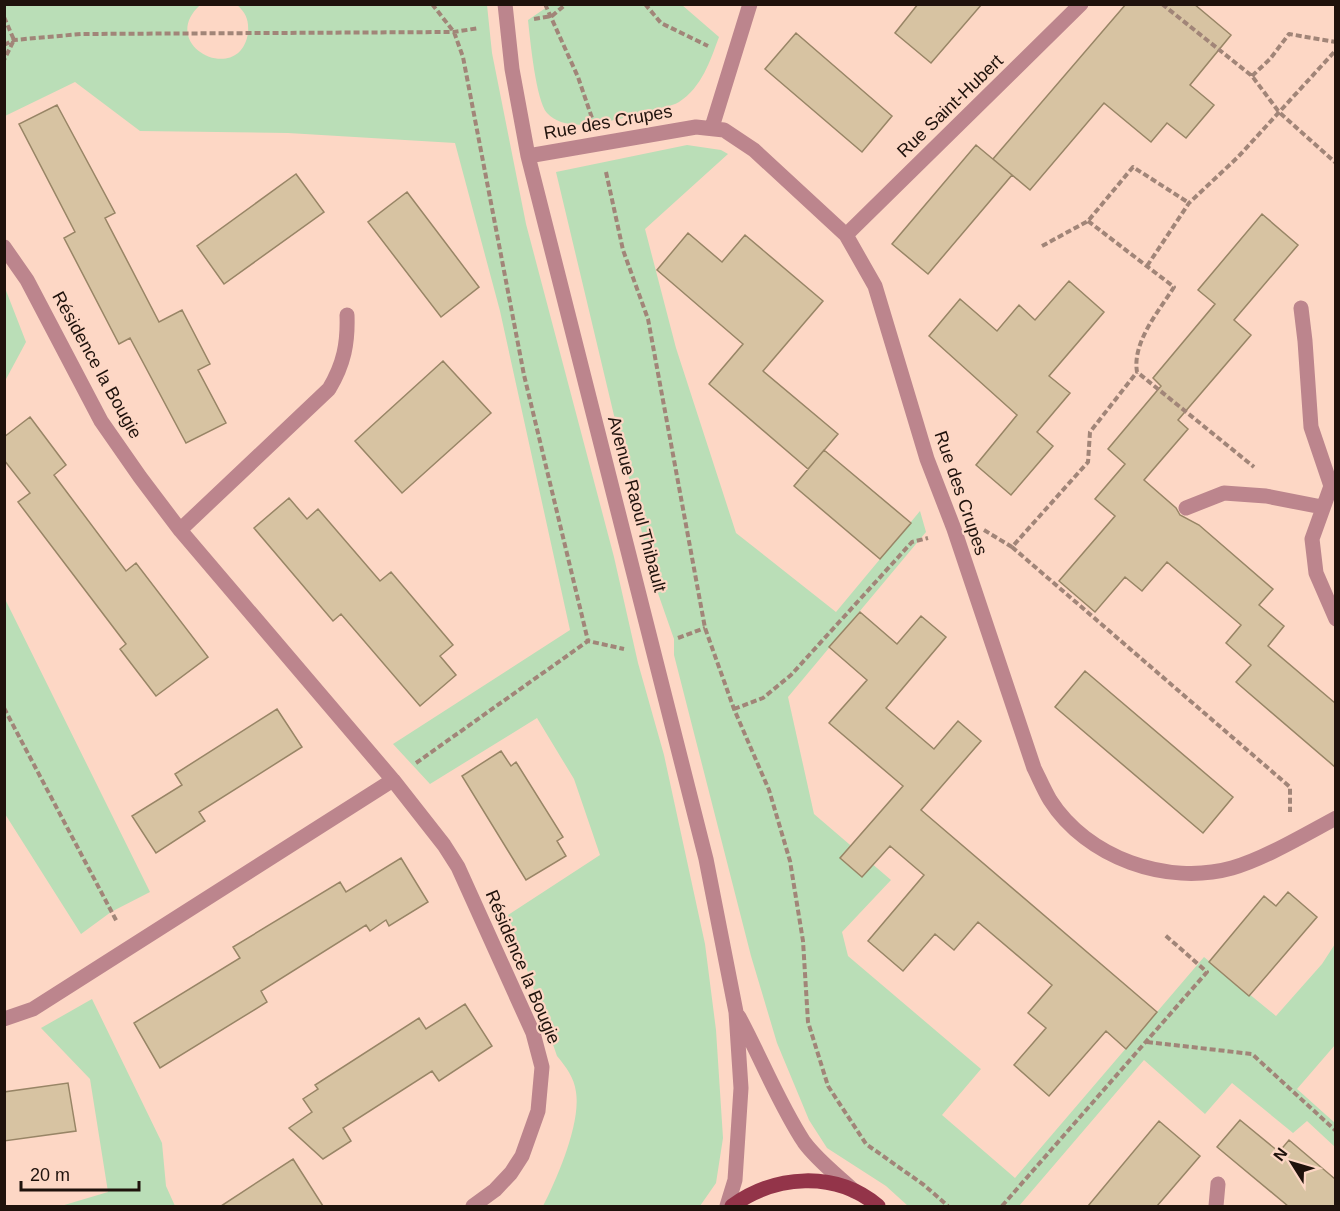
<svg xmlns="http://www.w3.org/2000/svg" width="1340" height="1211" viewBox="0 0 1340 1211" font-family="Arial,sans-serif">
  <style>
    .green { fill: #badeb7 }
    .building { fill: #d7c3a2; stroke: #988566; stroke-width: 1.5 }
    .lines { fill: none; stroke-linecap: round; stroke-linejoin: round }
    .path { stroke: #a18578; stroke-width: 4; stroke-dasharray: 6 3; stroke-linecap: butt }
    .minor { stroke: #bc858d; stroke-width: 15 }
    .major { stroke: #933449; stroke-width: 15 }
    .labels { text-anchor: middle; stroke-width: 4.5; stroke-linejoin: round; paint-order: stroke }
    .street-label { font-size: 18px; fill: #1f120c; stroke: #fdd7c5 }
  </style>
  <rect width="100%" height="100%" fill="#fdd7c5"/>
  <path class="green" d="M5,4L200,5C156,46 240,87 248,33C249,20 246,13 237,5H487L492,53L526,224L614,557L638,663L664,755L705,944L716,1030L723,1138L716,1183L700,1206H543C557,1179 581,1123 576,1092C574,1077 566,1067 557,1056L508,915L600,855L574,779L537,718L430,784L393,744L570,630L500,311L455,143L288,133L140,131L75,82L5,116Z
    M550,5H682L719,37C710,61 702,87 679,102C671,107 657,108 648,111C622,118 569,137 547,113C536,101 530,39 528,20Z
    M687,145L721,150L728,154L645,229L676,348L736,533L836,612L920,511L926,532L788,697L814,814L891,880L842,932L848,956L981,1069L942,1115L1015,1178L1204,957L1276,1016L1322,964L1335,944V1045L1297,1089L1335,1123V1147L1307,1121L1293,1133L1232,1083L1205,1114L1144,1060L1019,1206H908L886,1186L827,1148L809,1120L777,1043L751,956L674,655V639L653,579L556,172Z
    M5,288L26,342L5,381H4Z
    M4,597L150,892L111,912L81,934L5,814Z
    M92,999L162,1143L166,1186L175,1206H61L108,1192L90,1079L41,1028Z"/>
  <path class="building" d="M918,4H982L931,63L895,33Z
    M1126,4H1194L1231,35L1190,85L1214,105L1186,138L1167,123L1151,142L1104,103L1030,190L993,159Z
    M796,33L892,116L862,152L765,69Z
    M57,105L115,213L105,218L159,322L182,310L210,364L198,370L226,423L186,443L130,338L119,344L64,238L75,232L19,124Z
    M976,145L1012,175L928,274L892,244Z
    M296,174L324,212L224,284L197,246Z
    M407,192L479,287L441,317L368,222Z
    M1262,214L1298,245L1234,320L1251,335L1178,420L1188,429L1144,480L1176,508L1180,515L1199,525L1273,589L1259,605L1284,626L1268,646L1335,703V767L1236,682L1251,665L1226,643L1241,625L1167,562L1142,591L1125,577L1095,612L1059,581L1115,516L1095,499L1125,464L1108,449L1161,386L1153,378L1215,304L1198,290Z
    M688,233L722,262L745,235L823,301L763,371L838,434L808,469L709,384L743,344L657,270Z
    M1069,281L1104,312L1049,376L1070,393L1037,432L1053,446L1011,495L976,465L1017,415L929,336L960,299L997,331L1019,305L1035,320Z
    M443,361L491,413L402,493L355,441Z
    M30,417L66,465L54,475L126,571L136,563L208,657L156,696L120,649L126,644L18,502L30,493L4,460V437Z
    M824,450L911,523L880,559L794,486Z
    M289,498L307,519L318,509L380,581L391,572L453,645L440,656L456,675L420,706L341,614L333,621L254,528Z
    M860,612L897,644L921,616L946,637L886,708L934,749L958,721L981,741L921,810L1157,1012L1126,1049L1106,1031L1049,1096L1014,1065L1046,1028L1028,1013L1052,985L978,922L954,950L935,934L903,971L868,941L924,875L890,846L862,877L840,858L903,786L829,723L867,680L829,647Z
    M1085,671L1233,797L1203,833L1055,707Z
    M277,709L302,747L199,812L205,821L156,853L132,816L182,785L175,774Z
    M501,751L511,766L516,762L563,837L557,841L566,856L526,880L462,776Z
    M401,858L428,902L389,926L386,920L370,931L366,925L261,991L267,1002L160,1068L134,1023L240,958L233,947L340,882L346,892Z
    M1288,892L1317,917L1249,996L1209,962L1264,896L1276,906Z
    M465,1004L492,1046L439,1081L432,1071L343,1128L351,1141L323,1159L289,1128L312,1112L303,1099L318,1089L315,1085L419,1018L426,1029Z
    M68,1083L76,1131L4,1141V1092Z
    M1240,1120L1279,1152L1289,1140L1335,1179V1206H1288L1217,1147Z
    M1159,1121L1200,1156L1157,1206H1088Z
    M293,1159L323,1206H221Z"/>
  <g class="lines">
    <path class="path" d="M432,4L454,32L463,57L524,375L588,641
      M545,4L578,77L592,118
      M645,4L661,23L708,46
      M1162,4L1252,76L1279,112L1336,163
      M4,17L14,40L4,60
      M534,19L552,16L566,4
      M4,45L14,40L81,34L454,32L479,28
      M1252,76L1270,59L1289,34L1336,42
      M606,172L623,250L648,319L705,628L734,709L769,790L790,861L803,941L808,1022L828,1086L866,1144L924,1185L948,1206
      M1088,221L1174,287C1159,311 1132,342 1137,372L1254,467
      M1042,246L1088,221L1133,167L1189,203
      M1147,266L1189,203L1238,157L1336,50
      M984,530L1012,547L1088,462L1090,432L1137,372
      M1012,547L1290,787V812
      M678,638L705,628
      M4,708L117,922
      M734,709L763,698L791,675L912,542L928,538
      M416,763L588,641L624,649
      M1147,1042L1252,1054L1336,1131
      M1002,1206L1207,972L1165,935"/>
    <path class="minor" d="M505,4L512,69L528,156L706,859L736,1012L741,1088L735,1180L727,1206
      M712,127L750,4
      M528,156L696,127L724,130L754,150L846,235L875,286L927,459L954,529L1034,768C1039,778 1044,790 1050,800C1087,858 1167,886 1232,868C1264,859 1306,834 1336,818
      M846,235L1081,4
      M4,247L27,280L101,421L140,477L180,530L393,780L33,1009L4,1019
      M1301,308L1305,341L1311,427L1331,486L1312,539L1316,573L1336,619
      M1186,508L1224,493L1266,496L1322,507
      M180,530L329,389C344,364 348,343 347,315
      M393,780L444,845L458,867L533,1033L542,1067L538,1111L522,1156L511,1173L495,1190L473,1206
      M739,1017C761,1058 779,1104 804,1142C817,1160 838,1176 854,1191
      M1216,1206L1218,1184"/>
    <path class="major" d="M732,1206C775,1175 835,1170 878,1206"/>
  </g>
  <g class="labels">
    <g class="street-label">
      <text transform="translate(950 106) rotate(-44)" y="6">Rue Saint-Hubert</text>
      <text transform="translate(608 122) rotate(-10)" y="6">Rue des Crupes</text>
      <text transform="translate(97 365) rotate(61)" y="6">Résidence la Bougie</text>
      <text transform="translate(961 493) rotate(71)" y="6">Rue des Crupes</text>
      <text transform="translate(637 504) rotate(75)" y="6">Avenue Raoul Thibault</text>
      <text transform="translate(523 967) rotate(67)" y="6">Résidence la Bougie</text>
    </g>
  </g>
  <rect width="1340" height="1211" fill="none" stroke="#1f120c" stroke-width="12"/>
  <g transform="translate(1292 1163) rotate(307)" stroke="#fdd7c5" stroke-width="4.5" paint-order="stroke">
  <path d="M0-4.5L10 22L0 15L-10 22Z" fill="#1f120c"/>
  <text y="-9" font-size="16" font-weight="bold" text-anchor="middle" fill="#1f120c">N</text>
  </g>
  <path d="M21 1181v9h118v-9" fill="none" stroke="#1f120c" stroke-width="3"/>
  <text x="30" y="1181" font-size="18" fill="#1f120c" stroke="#fdd7c5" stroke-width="4.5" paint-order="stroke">20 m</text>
</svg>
